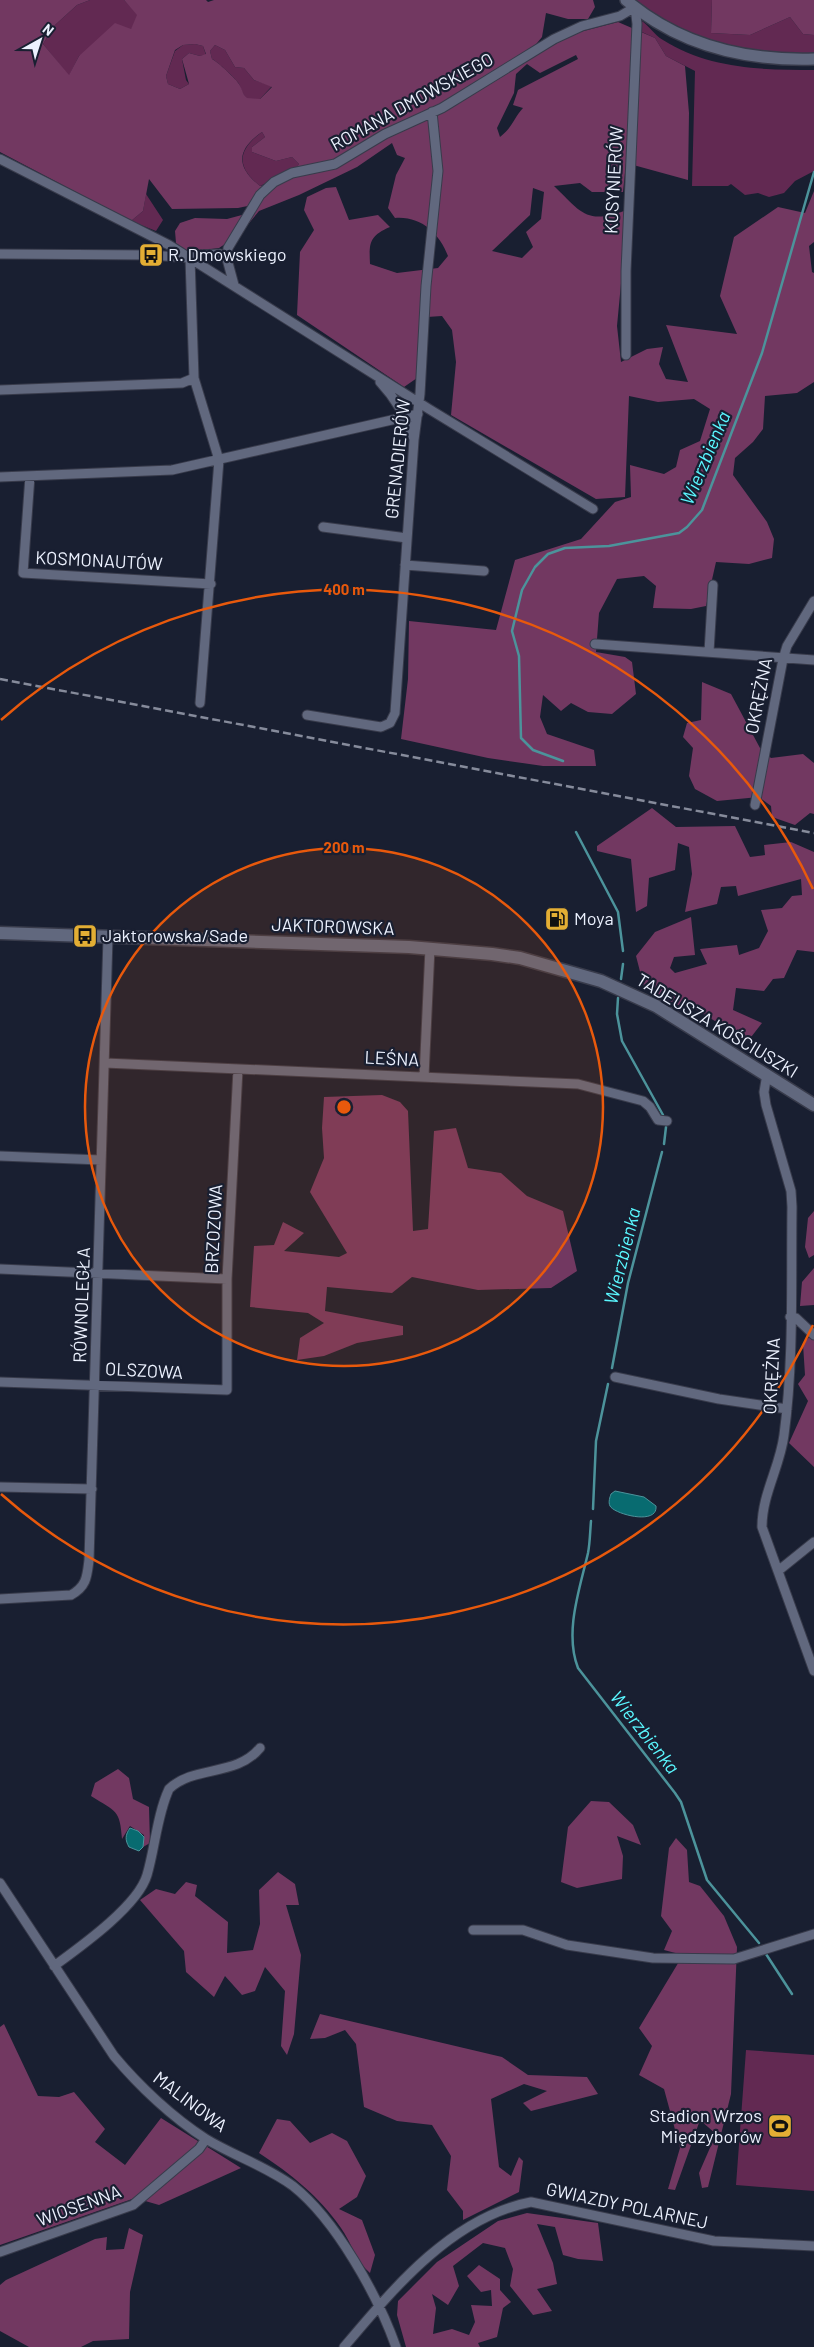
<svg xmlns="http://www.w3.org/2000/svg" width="814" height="2347" viewBox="0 0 814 2347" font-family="Barlow,sans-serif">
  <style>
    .green { fill: #622952 }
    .forest { fill: #723861; fill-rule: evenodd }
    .water { fill: #086b70; stroke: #4c939b }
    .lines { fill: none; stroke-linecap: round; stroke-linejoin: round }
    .stream { stroke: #4c939b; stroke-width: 2.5 }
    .minor-casing { stroke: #383b4b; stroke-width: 11 }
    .tertiary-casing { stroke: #383b4b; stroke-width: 14 }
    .secondary-casing { stroke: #383b4b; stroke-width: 15 }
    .minor { stroke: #61687e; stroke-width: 9 }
    .tertiary { stroke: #61687e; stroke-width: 11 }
    .secondary { stroke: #61687e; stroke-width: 12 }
    .rail { stroke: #868b9b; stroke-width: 2.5; stroke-dasharray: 8 4; stroke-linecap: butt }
    .ring { fill: none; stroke: #e8590c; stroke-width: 2.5 }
    .labels { text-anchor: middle; stroke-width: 4.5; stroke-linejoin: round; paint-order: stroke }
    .street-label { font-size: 18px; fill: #ecf1fe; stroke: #191f31 }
    .poi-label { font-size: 18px; fill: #ecf1fe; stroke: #191f31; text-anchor: start }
    .water-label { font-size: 19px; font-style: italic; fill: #5af7ff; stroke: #191f31 }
    .centre { fill: #e8590c; stroke: #191f31; stroke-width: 2.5 }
    .ring-label { font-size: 15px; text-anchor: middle; font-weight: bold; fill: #e8590c; stroke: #191f31; stroke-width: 4.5; stroke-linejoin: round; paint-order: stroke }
  </style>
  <rect width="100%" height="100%" fill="#191f31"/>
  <path class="green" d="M90,0H124L138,15L131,30L79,56L69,76L43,44L55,25L77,5Z
    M633,0H712L711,33L750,35L790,17L803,34L814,35V53C739,55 695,41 633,0Z
    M640,20C649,25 654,35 663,40C709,69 762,70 814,70V171L795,181L784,193L769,197L758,193L745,195L731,184L728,186H692L695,71L666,56L655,38L633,28Z
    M195,44L203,46L206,55L200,56L189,53L182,59L186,80L189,84L180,89L168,84L166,76L175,51L183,45Z
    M215,45L225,50L235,67L244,68L254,80L272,86L260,99H247C242,94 242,90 239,84C237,80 217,61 212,59L210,51Z
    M262,132L265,137L252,147V152L276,161L292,157L299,164L295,170L260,186C236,167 237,150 262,132Z
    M146,194L163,220L156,231L131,221L143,211Z
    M746,2050L814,2055V2191L736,2185Z"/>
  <path class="forest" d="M0,0H90L77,5L55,25L43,44L69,75L79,56L115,23L131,29L137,15L124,0H117H206L208,2L214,0H593L595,7L588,19H568L546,13L542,37L528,54L535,56L572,34L618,22L655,38L666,56L685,66L689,113L688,180L626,163L623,192H592L580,183L554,186C582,213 586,225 627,210L623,231L624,252L617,326L621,362L647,349L663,347L659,364L666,379L688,382L666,325L737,334L720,296L734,237L778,207L805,213L814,191V242L809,246L812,272L814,273V382L797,393L765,396L763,429L753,442L735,458L733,475L767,522L774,539L772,558L749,564L716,562L706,606L691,609L653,608L656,586L644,576L617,579L599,613L596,652L625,657L632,662L636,694L612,714L588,712L571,703L561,711L543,695L540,717L547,734L594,750L596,766H543L488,758L401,739L408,679L409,621L496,630L515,560L581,539L615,502L631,497L630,465L664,474L676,467L680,450L700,441L710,409L694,399L658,402L629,396L625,497L596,499L451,415L456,362L452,330L442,316L427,317L417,378L404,387L297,315L300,252L314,230L304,210L307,197L326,188L336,187L349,220L378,215L390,227C369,236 369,243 370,264L397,273L438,268L448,256C439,233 421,216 395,218L388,208L396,175L405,158L397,155L392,143L357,167L299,195L259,211L240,234L219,248L188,252L176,243L175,231L180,223L195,218L227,219L253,212L257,204L238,208L172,209L149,179L143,211L131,221L0,152ZM195,44L203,46L206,54L200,56L189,53L182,59L189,84L180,89L168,84L166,76L175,50L183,45ZM215,45L225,50L235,67L244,68L254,80L272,87L260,99L247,98C242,94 243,90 239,84C236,79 218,62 212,59L210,51ZM576,55L578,59L518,90L513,105L523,108C513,119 513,127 500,137L497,128L514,93L516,74L527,64L540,73ZM262,132L265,137L252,147V152L276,161L292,157L299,164C292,175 272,184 260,186C236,167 236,150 262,132ZM533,188L544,192L541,219L526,232L533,247L522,258L492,251L530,215Z
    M712,0H814V35L803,34L790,17L750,35L711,33Z
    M702,682L731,694L760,748L771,758L803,754L814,763V814L810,813L795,825L772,817L771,806L759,797L717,801L695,789L689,776L693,748L683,737L687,723L701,720Z
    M652,808L676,827L735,826L750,857L765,855L764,845L791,842L814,852V952L797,950L784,978L773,979L764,991L736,988L733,1010L762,1023L748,1041L695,1009L662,1001L644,987L636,956L655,932L691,917L695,955L674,957L670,968L675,973L707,964L700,949L737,945L739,955L759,948L768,931L761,910L782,908L792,896L802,895L801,879L738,896L736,886L721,887L717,904L685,912L692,874L689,847L678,843L675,870L649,878L647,906L636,912L631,859L597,851V846Z
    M382,1095L400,1102L408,1111L413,1231L428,1229L434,1131L456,1128L468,1168L501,1173L527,1196L563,1211L577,1271L551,1288L478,1290L412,1277L392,1293L327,1287L325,1311L403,1326V1335L357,1343L324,1356L297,1360L300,1338L324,1323L308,1313L250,1307L254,1246L274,1245L283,1222L304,1233L284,1251L339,1257L347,1253L310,1192L324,1158L322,1128L324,1097Z
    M814,1211V1255L809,1258L805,1247L808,1218Z
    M814,1268V1305L800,1306L802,1282Z
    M814,1332V1467L789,1443L808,1401L798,1384L805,1375L803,1344Z
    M118,1769L129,1778L133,1799L149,1807L150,1843L143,1847L144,1835L130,1826L122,1839C120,1809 116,1812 91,1796L95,1783Z
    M591,1801L609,1802L633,1825L641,1845L617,1836L623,1856L622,1879L577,1888L561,1882L568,1827Z
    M676,1838L687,1850L689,1882L700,1886L724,1916L737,1947L731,2094L708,2187L702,2188L699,2173L716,2134L700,2120L675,2190L668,2189L680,2148L664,2089L639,2075L652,2046L639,2028L683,1955L664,1950L672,1931L661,1916L669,1848Z
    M278,1872L295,1884L299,1905H286L301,1955L294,2034L287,2055L281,2046L285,1991L265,1967L255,1991L242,1995L225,1976L214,1997L186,1972L184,1951L140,1900L156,1889L175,1894L186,1882L197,1885L195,1896L228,1922L227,1953L253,1950L260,1924L259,1890Z
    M320,2014L502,2057L528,2075L587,2077L598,2094L531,2111L523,2103L547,2091L524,2084L491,2099L499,2167L511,2176L519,2157L523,2161L519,2192L463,2220V2211L447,2190L451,2156L432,2125L397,2121L364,2107L356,2044L345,2030L325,2038L310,2039Z
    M4,2024L38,2096L59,2097L74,2092L105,2129L95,2142L125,2165L161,2118L241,2168L159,2205L135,2198L0,2245V2027Z
    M277,2119L290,2121L310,2143L332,2133L347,2141L366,2176L357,2197L339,2209L362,2220L375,2255L370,2273C356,2261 351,2242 341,2228C319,2196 291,2174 259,2153Z
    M527,2213L598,2223L603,2261L578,2259L563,2255L555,2227L537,2224L553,2263L557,2284L537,2289L552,2311L533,2315L510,2286L513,2269L505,2248L483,2243L453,2266L459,2286L448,2305L432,2294L436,2308L433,2334L452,2329L469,2335L475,2322L471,2305L492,2306L491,2290L481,2292L467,2276L479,2265L500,2279V2290L511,2302L503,2308L497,2337L478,2343L480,2347H406L397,2315L398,2301L437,2262L498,2221Z
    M129,2228L143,2235L130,2292L129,2339L93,2341L81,2347H29L0,2331V2285L6,2280L95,2239L107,2237L106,2250L124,2249Z"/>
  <path class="water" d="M615,1491L644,1497L656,1506C658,1526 614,1514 610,1506C608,1502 610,1497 611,1494Z
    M130,1828L138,1831L144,1837L143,1847L139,1851L129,1847C125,1840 125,1835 130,1828Z"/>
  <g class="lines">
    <path class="stream" d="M563,761L533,750L521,738L519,656L512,631L522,590L535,567L548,554L565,548L609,546L679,533L687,527L702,510L762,353L814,172
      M576,832L618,912L623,951
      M621,979L623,964
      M618,998L617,1014L622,1041L663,1115
      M664,1144L666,1127
      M612,1368L628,1283L662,1152
      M593,1509L596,1441L608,1384
      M591,1521C590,1532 590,1543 588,1553C580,1588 564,1632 578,1668L675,1793L681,1802L707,1880L759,1943
      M766,1954L792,1994"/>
    <defs>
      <path id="minor" d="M0,159L169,245L429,409L593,509
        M0,254L151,255L190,258L197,255L220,254L227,259L228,248L260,195L274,182L292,173L335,164L385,134L442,108L554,39L582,26L620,16L635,7
        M227,259L234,285
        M626,355V271L637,24L635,7
        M194,378L219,460L200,703
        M380,382C396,399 406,416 414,439
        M0,390L182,383L194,378L190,258
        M30,476L23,573L211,584
        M0,477L172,470L418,414
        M323,527L407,538
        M405,565L484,571
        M595,644L814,660
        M709,652L713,585
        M307,715L381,727L390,723L395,713L414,440L420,394L426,286L438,171L432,112
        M755,805L783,659L787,646L814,601
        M105,1063L578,1084L643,1101L650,1107L658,1120L667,1121
        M767,1074L764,1092L766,1105L791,1191L792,1207C791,1283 794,1360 784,1435C780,1467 762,1494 762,1527L814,1671
        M424,1077L430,948
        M0,1156L101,1160
        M0,1269L227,1279
        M790,1317L796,1318L814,1335
        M615,1377L719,1399L787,1409
        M0,1382L227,1390V1279L238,1069
        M0,1487L92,1489
        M778,1571L814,1542
        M0,1599L71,1595C87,1586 87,1576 89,1560L108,937
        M0,1883L114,2056C139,2086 173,2118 206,2139C234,2156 266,2166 293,2186C336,2220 378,2296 396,2347
        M473,1930H523L567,1945L653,1958L734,1959L814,1934
        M54,1966C80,1947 138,1906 147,1875C155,1848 157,1815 169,1789C194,1765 236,1777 260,1748
        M0,2252L133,2205L199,2149L206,2139
        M344,2347C393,2289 452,2217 531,2202L714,2241L814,2246"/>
      <path id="tertiary" d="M626,0C679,45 746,61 814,59"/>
      <path id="secondary" d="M0,933L409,947L492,954L520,958L601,981L656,1006L814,1105"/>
    </defs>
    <use href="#minor" class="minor-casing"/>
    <use href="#tertiary" class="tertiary-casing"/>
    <use href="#secondary" class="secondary-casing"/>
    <use href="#minor" class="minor"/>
    <use href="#tertiary" class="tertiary"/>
    <use href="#secondary" class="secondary"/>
    <path class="rail" d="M0,679L814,833"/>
  </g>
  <circle cx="344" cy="1107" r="259" fill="#e8590c" fill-opacity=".12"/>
  <g class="ring">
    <circle cx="344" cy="1107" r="259"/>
    <path d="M813 1325A517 517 0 0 1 1 1494M1 720A517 517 0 0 1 813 889"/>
  </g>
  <defs>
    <symbol id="bus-square" viewBox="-11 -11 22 22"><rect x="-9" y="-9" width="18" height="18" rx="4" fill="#e3ae34" stroke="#191f31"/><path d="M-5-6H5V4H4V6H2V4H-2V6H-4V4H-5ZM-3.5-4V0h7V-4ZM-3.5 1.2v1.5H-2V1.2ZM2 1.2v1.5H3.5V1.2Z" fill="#111"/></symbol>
    <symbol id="fuel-square" viewBox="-11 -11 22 22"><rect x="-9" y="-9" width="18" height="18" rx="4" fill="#e3ae34" stroke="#191f31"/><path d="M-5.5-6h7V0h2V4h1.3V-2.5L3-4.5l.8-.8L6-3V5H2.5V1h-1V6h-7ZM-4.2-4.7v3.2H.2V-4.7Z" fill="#111"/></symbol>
    <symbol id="stadium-square" viewBox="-11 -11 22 22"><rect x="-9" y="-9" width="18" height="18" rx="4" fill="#e3ae34" stroke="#191f31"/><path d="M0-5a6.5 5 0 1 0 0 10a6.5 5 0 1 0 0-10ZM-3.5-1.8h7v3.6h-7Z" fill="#111"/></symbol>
  </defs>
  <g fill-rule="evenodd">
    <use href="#bus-square" x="137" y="241" width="28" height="28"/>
    <use href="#fuel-square" x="543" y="905" width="28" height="28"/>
    <use href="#bus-square" x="71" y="922" width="28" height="28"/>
    <use href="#stadium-square" x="766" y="2112" width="28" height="28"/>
  </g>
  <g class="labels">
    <g class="street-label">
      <text transform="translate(412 102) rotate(-29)" y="6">ROMANA DMOWSKIEGO</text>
      <text transform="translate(614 180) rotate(-87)" y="6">KOSYNIERÓW</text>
      <text transform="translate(398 459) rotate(-84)" y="6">GRENADIERÓW</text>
      <text transform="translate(99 561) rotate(3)" y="6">KOSMONAUTÓW</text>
      <text transform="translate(759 696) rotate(-79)" y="6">OKRĘŻNA</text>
      <text transform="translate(333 927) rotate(2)" y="6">JAKTOROWSKA</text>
      <text transform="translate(717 1026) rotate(31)" y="6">TADEUSZA KOŚCIUSZKI</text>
      <text transform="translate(392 1059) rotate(3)" y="6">LEŚNA</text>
      <text transform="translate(214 1229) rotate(-87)" y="6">BRZOZOWA</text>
      <text transform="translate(82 1305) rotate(-88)" y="6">RÓWNOLEGŁA</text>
      <text transform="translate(144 1371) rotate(3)" y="6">OLSZOWA</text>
      <text transform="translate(772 1376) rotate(-87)" y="6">OKRĘŻNA</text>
      <text transform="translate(190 2102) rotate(37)" y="6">MALINOWA</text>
      <text transform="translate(79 2206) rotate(-20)" y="6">WIOSENNA</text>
      <text transform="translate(627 2206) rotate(12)" y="6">GWIAZDY POLARNEJ</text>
    </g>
    <g class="poi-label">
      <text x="168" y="261">R. Dmowskiego</text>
      <text x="574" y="925">Moya</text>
      <text x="102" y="942">Jaktorowska/Sade</text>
      <text x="762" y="2122" text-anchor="end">Stadion Wrzos<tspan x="762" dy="21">Międzyborów</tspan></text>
    </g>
    <g class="water-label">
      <text transform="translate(705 458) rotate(-67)" y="7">Wierzbienka</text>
      <text transform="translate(622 1256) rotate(-76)" y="7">Wierzbienka</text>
      <text transform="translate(645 1732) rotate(52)" y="7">Wierzbienka</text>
    </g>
  </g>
  <circle cx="344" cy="1107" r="8" class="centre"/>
  <g class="ring-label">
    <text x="344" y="595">400 m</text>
    <text x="344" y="853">200 m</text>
  </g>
  <g transform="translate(40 40) rotate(39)" stroke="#191f31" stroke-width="4" paint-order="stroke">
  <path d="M0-4L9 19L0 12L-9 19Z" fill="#ecf1fe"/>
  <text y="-8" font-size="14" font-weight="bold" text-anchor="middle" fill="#ecf1fe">N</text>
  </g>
</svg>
